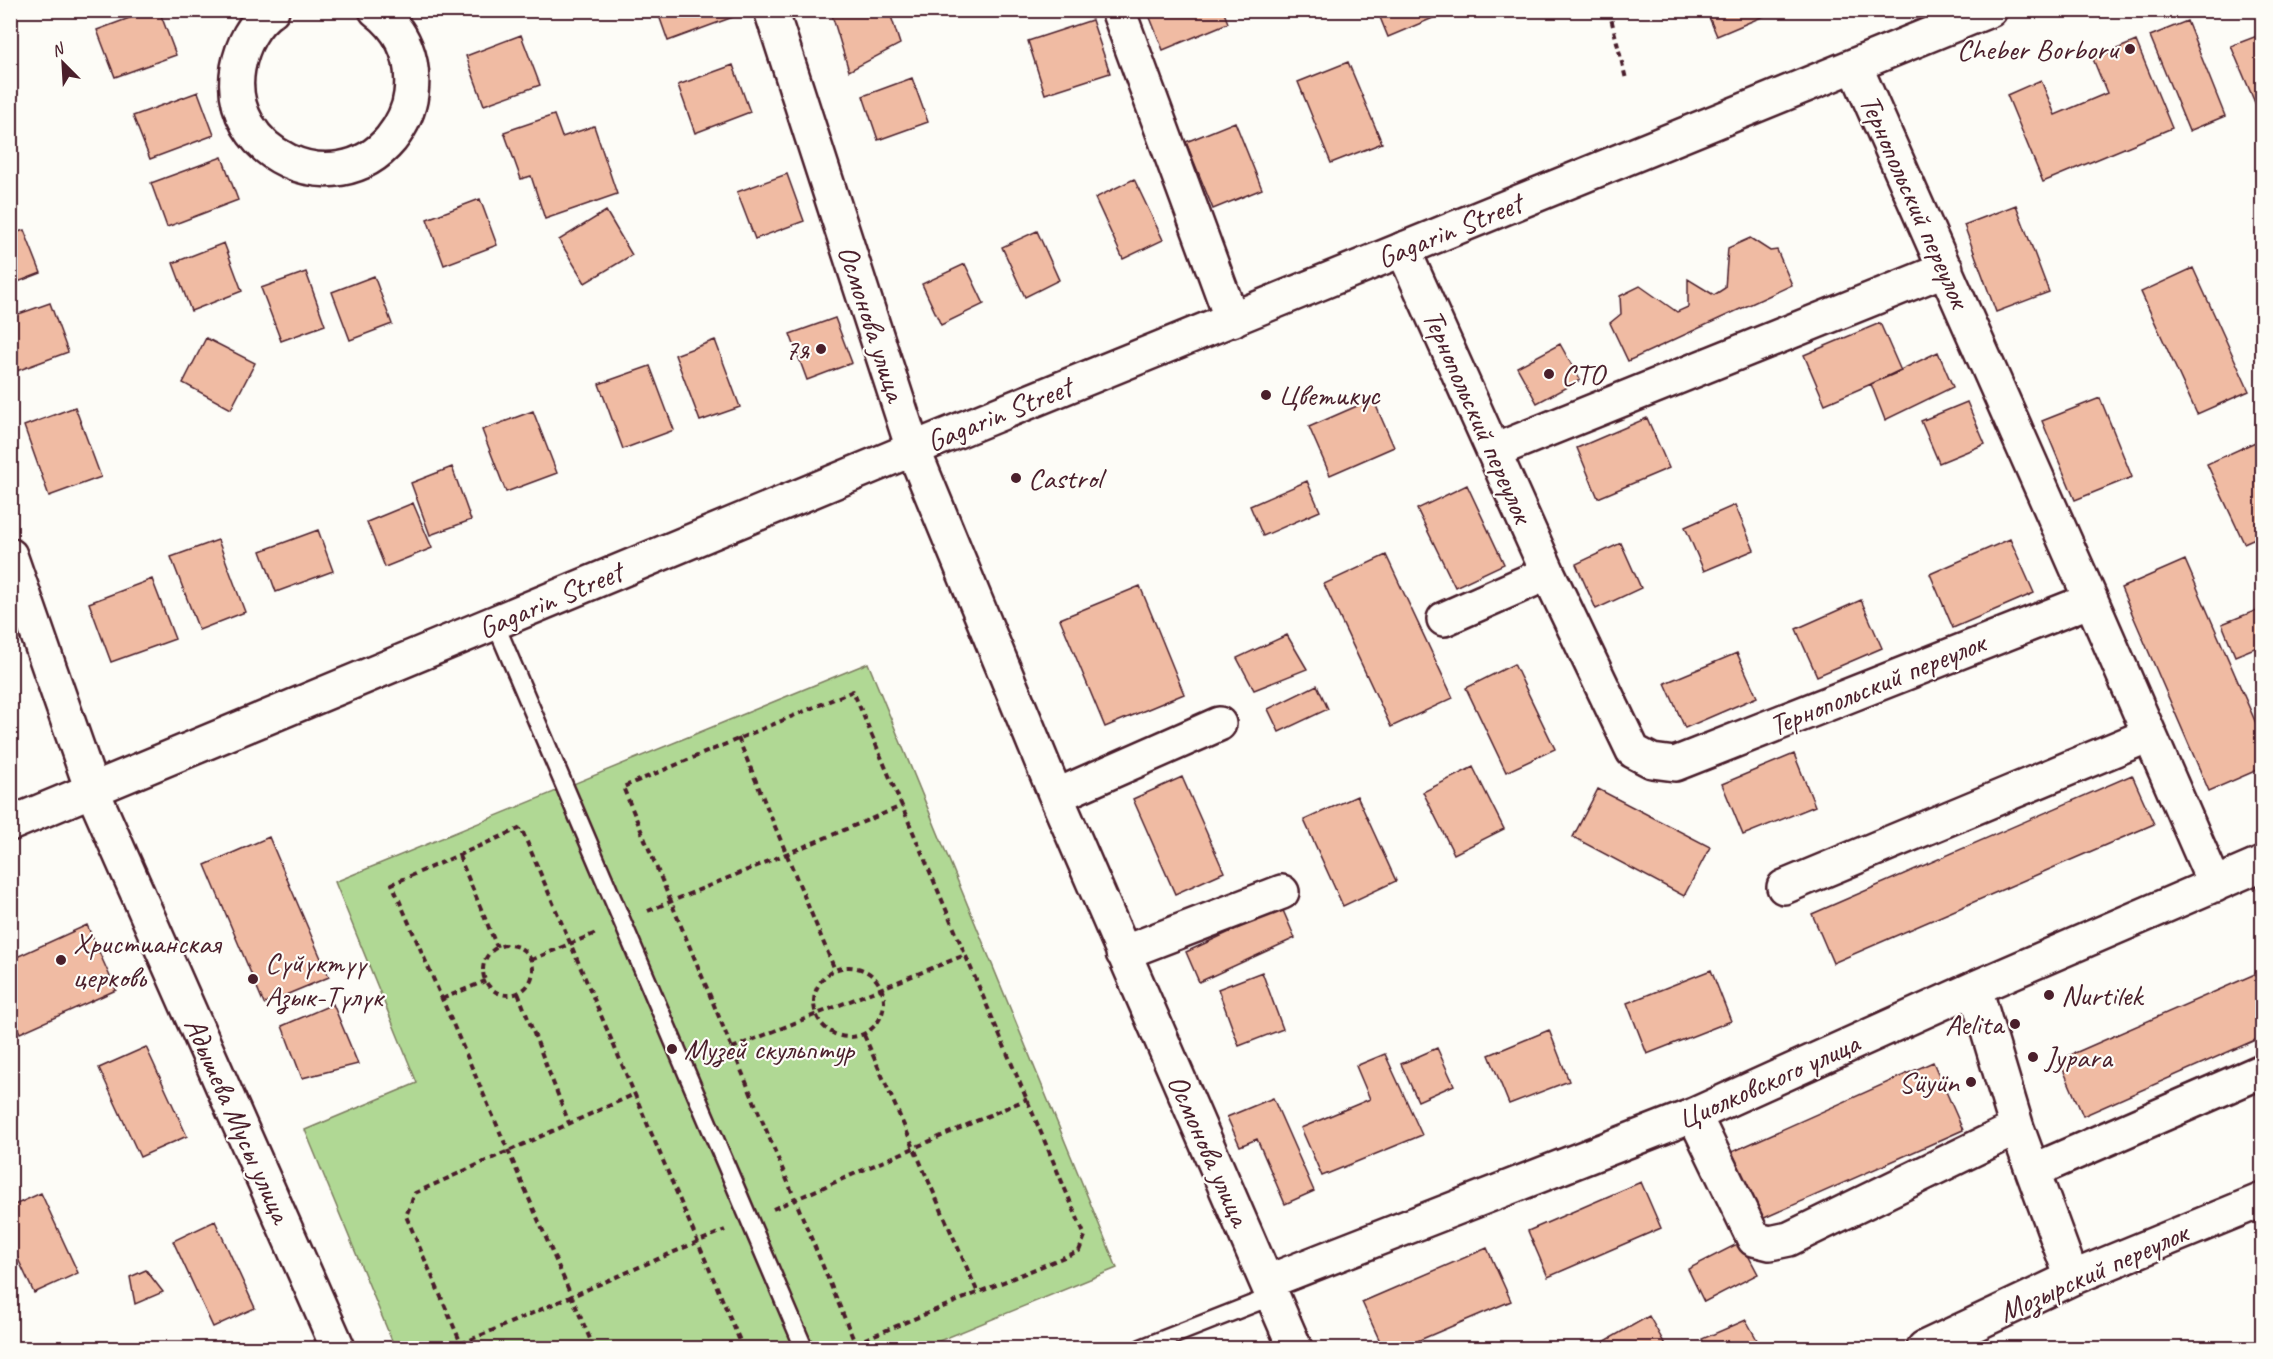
<svg xmlns="http://www.w3.org/2000/svg" width="2273" height="1359" viewBox="0 0 2273 1359" font-family="Caveat,sans-serif">
  <style>
    .green { fill: #b0d894; stroke: #7d7c60; stroke-width: 1.5 }
    .building { fill: #f0bba3; stroke: #4a1f2b; stroke-width: 1.5 }
    .lines { fill: none; stroke-linecap: round; stroke-linejoin: round }
    .service-casing { stroke: #4a1f2b; stroke-width: 21 }
    .minor-casing { stroke: #4a1f2b; stroke-width: 38 }
    .secondary-casing { stroke: #4a1f2b; stroke-width: 38 }
    .path { stroke: #4a1f2b; stroke-width: 4; stroke-dasharray: 6 4.5; stroke-linecap: butt }
    .service { stroke: #fdfcf7; stroke-width: 16 }
    .minor { stroke: #fdfcf7; stroke-width: 33 }
    .secondary { stroke: #fdfcf7; stroke-width: 33 }
    .poi-dot { fill: #4a1f2b; stroke: #fdfcf7; stroke-width: 2 }
    .labels { text-anchor: middle; stroke-width: 4.5; stroke-linejoin: round; paint-order: stroke }
    .poi-label { font-size: 30px; fill: #4a1f2b; stroke: #fdfcf7; text-anchor: start }
    .street-label { font-size: 30px; fill: #4a1f2b; stroke: #fdfcf7 }
  </style>
  <rect width="100%" height="100%" fill="#fdfcf7"/>
  <filter id="ink" filterUnits="userSpaceOnUse"><feTurbulence type="fractalNoise" baseFrequency=".0167" numOctaves="2"/><feDisplacementMap in="SourceGraphic" scale="12" xChannelSelector="R" yChannelSelector="G"/><feConvolveMatrix kernelMatrix="1 2 1 2 8 2 1 2 1" color-interpolation-filters="sRGB"/></filter>
  <g filter="url(#ink)">
    <path class="green" d="M868,663L1117,1268L922,1348H395L305,1130L417,1083L335,882Z"/>
    <path class="building" d="M151,10H159L176,55L115,77L97,30Z
      M657,10H730L733,17L668,41Z
      M844,10H889L900,44L849,71L832,15Z
      M1147,10H1223L1228,23L1163,50Z
      M1377,10H1452L1388,37Z
      M1706,10H1762L1764,16L1717,36Z
      M1092,20L1110,73L1045,94L1028,41Z
      M2187,21L2225,116L2189,131L2150,36Z
      M2262,34V103L2256,105L2231,46Z
      M521,35L540,85L484,105L466,56Z
      M2136,41L2172,128L2043,182L2007,95L2041,80L2055,115L2107,93L2093,59Z
      M1348,62L1382,143L1331,163L1298,82Z
      M733,65L750,112L695,133L678,85Z
      M912,78L928,122L878,140L863,96Z
      M198,92L214,135L150,159L133,116Z
      M554,115L562,137L594,126L617,194L545,219L531,176L521,179L504,132Z
      M1235,122L1262,189L1213,209L1186,142Z
      M222,157L238,200L167,227L151,183Z
      M787,174L804,221L755,239L737,192Z
      M1134,179L1163,240L1123,259L1095,198Z
      M480,199L497,245L444,265L427,219Z
      M2016,205L2049,292L1996,312L1964,225Z
      M606,211L632,255L585,283L559,240Z
      M24,230L41,273L10,285V235Z
      M1037,231L1059,280L1025,297L1002,247Z
      M1750,238L1770,251L1777,250L1792,285L1628,361L1610,323L1621,314L1620,296L1640,286L1677,312L1688,307V279L1714,295L1725,288L1728,248Z
      M224,243L242,291L191,311L173,263Z
      M965,264L984,304L941,325L922,284Z
      M2193,268L2249,391L2197,414L2141,292Z
      M306,272L325,325L281,341L261,288Z
      M374,276L392,324L350,340L332,292Z
      M50,303L68,352L14,372L10,363V317Z
      M835,318L852,363L807,380L790,334Z
      M1880,323L1901,371L1825,404L1804,355Z
      M206,338L255,363L231,409L183,383Z
      M715,340L740,407L700,421L675,355Z
      M1560,344L1580,380L1537,403L1517,367Z
      M1938,352L1953,387L1885,420L1871,384Z
      M650,366L674,430L623,449L599,384Z
      M2100,398L2132,477L2075,500L2042,421Z
      M1373,399L1394,447L1330,475L1309,427Z
      M1967,402L1985,444L1939,463L1921,421Z
      M75,407L101,477L49,496L24,426Z
      M533,411L557,473L506,492L482,430Z
      M1647,418L1669,468L1598,498L1577,448Z
      M2262,439V535L2244,543L2207,464Z
      M452,467L471,520L430,535L411,483Z
      M1307,481L1320,511L1263,536L1250,506Z
      M1467,485L1504,564L1455,587L1417,509Z
      M413,503L432,548L385,567L367,522Z
      M1735,505L1754,550L1704,571L1685,527Z
      M318,530L333,571L276,592L261,551Z
      M2010,539L2034,593L1953,628L1930,574Z
      M218,540L245,612L199,630L171,557Z
      M1621,543L1641,588L1596,609L1576,564Z
      M1386,555L1453,698L1391,727L1324,584Z
      M2185,560L2262,737V768L2209,791L2121,588Z
      M152,579L175,639L111,662L89,603Z
      M1140,586L1184,694L1105,727L1060,619Z
      M1861,600L1882,648L1817,676L1796,629Z
      M2262,608V645L2235,656L2222,624Z
      M1287,635L1307,669L1254,690L1237,658Z
      M1737,653L1757,697L1685,728L1665,683Z
      M1514,664L1555,749L1506,772L1466,688Z
      M1317,685L1328,709L1279,732L1268,709Z
      M1794,754L1815,806L1743,835L1722,784Z
      M1473,767L1504,829L1454,854L1423,792Z
      M2132,775L2154,824L1833,963L1812,914Z
      M1182,777L1224,872L1175,894L1133,799Z
      M1598,789L1710,847L1684,896L1573,837Z
      M1357,796L1396,881L1343,906L1304,820Z
      M269,837L329,977L264,1004L205,865Z
      M1282,908L1295,938L1199,982L1186,952Z
      M87,925L116,990L20,1033L10,1012V960Z
      M1711,970L1731,1021L1647,1054L1627,1003Z
      M2262,971V1037L2083,1116L2059,1060Z
      M1262,972L1283,1029L1239,1046L1218,989Z
      M333,1004L358,1064L302,1078L282,1026Z
      M1549,1030L1569,1081L1509,1104L1489,1055Z
      M146,1047L187,1136L140,1157L99,1068Z
      M1437,1048L1454,1085L1418,1101L1401,1064Z
      M1385,1054L1422,1135L1322,1176L1301,1128L1370,1099L1356,1066Z
      M1933,1062L1963,1130L1762,1219L1732,1152Z
      M1273,1098L1314,1191L1285,1204L1257,1139L1240,1146L1227,1117Z
      M1641,1182L1661,1228L1548,1277L1528,1231Z
      M41,1193L78,1273L34,1293L10,1242V1207Z
      M215,1221L255,1308L213,1327L173,1241Z
      M1741,1242L1758,1274L1704,1302L1688,1269Z
      M1487,1248L1511,1301L1401,1348H1383L1362,1302Z
      M146,1270L163,1292L135,1304L130,1277Z
      M1649,1316L1667,1348H1593Z
      M1746,1320L1761,1347L1707,1348L1702,1339Z"/>
    <g class="lines">
      <defs>
        <path id="service" d="M495,623L804,1348
          M1141,1348L1273,1296"/>
        <path id="minor" d="M272,10C253,23 242,46 238,68C223,154 335,206 391,139C402,125 409,112 411,94C415,60 404,31 376,10
          M771,10L913,449L1056,796L1295,1348
          M1118,10L1232,320
          M1403,249L1548,573L1633,751L1652,761L1675,764L2091,600L1855,66
          M1494,451L1946,269
          M10,555L92,790L338,1348
          M2091,600L2215,885
          M1444,619L1548,573
          M1056,796L1219,724
          M1784,887L2149,735
          M1123,953L1282,892
          M1975,988L2017,1128L2072,1278
          M1694,1115L1754,1239L1770,1243L1789,1239L2017,1128
          M2033,1171L2262,1071
          M1267,1282L1694,1115L1975,988L2262,864
          M1924,1348L2072,1278L2262,1200"/>
        <g id="secondary">
          <path id="s1" d="M10,824L913,449L1990,10"/>
        </g>
      </defs>
      <use href="#service" class="service-casing"/>
      <use href="#minor" class="minor-casing"/>
      <use href="#secondary" class="secondary-casing"/>
      <path class="path" d="M1609,10L1626,79
        M738,738L835,970
        M459,856L497,947
        M648,911L902,806
        M483 970a25 25 0 1 1 50 0a25 25 0 1 1-50 0Z
        M531,960L596,933
        M814 1002a35 35 0 1 1 70 0a35 35 0 1 1-70 0Z
        M518,993L569,1123
        M442,999L485,981
        M864,1035L978,1293
        M732,1048L965,955
        M773,1209L1027,1099
        M855,1343L1079,1251L1085,1236L853,691L623,787L855,1343L857,1348
        M461,1344L725,1230
        M463,1348L406,1216L415,1193L635,1094
        M594,1348L392,884L521,828L743,1348"/>
      <use href="#service" class="service"/>
      <use href="#minor" class="minor"/>
      <use href="#secondary" class="secondary"/>
    </g>
  </g>
  <g class="poi-dot">
    <circle cx="2130" cy="49" r="6"/>
    <circle cx="821" cy="349" r="6"/>
    <circle cx="1549" cy="374" r="6"/>
    <circle cx="1266" cy="395" r="6"/>
    <circle cx="1016" cy="478" r="6"/>
    <circle cx="61" cy="960" r="6"/>
    <circle cx="253" cy="979" r="6"/>
    <circle cx="2049" cy="995" r="6"/>
    <circle cx="2015" cy="1024" r="6"/>
    <circle cx="672" cy="1049" r="6"/>
    <circle cx="2033" cy="1057" r="6"/>
    <circle cx="1971" cy="1082" r="6"/>
  </g>
  <g class="labels">
    <g class="poi-label">
      <text x="2118" y="59" text-anchor="end">Cheber Borboru</text>
      <text x="809" y="359" text-anchor="end">7я</text>
      <text x="1561" y="384">СТО</text>
      <text x="1278" y="405">Цветикус</text>
      <text x="1028" y="488">Castrol</text>
      <text x="73" y="953">Христианская<tspan x="73" dy="34">церковь</tspan></text>
      <text x="265" y="972">Сүйүктүү<tspan x="265" dy="34">Азык-Түлүк</tspan></text>
      <text x="2061" y="1005">Nurtilek</text>
      <text x="2003" y="1034" text-anchor="end">Aelita</text>
      <text x="684" y="1059">Музей скульптур</text>
      <text x="2045" y="1067">Jypara</text>
      <text x="1959" y="1092" text-anchor="end">Süyün</text>
    </g>
    <g class="street-label">
      <text transform="translate(1915 201) rotate(66)" y="10">Тернопольский переулок</text>
      <text dy="10" stroke="none"><textPath href="#s1" startOffset="1557">Gagarin Street</textPath></text>
      <text transform="translate(872 323) rotate(72)" y="10">Осмонова улица</text>
      <text transform="translate(999 414) rotate(-22)" y="10">Gagarin Street</text>
      <text transform="translate(1478 416) rotate(66)" y="10">Тернопольский переулок</text>
      <text transform="translate(550 600) rotate(-23)" y="10">Gagarin Street</text>
      <text transform="translate(1877 684) rotate(-22)" y="10">Тернопольский переулок</text>
      <text transform="translate(1768 1081) rotate(-24)" y="10">Циолковского улица</text>
      <text transform="translate(238 1120) rotate(66)" y="10">Адышева Мусы улица</text>
      <text transform="translate(1209 1150) rotate(66)" y="10">Осмонова улица</text>
      <text transform="translate(2093 1272) rotate(-24)" y="10">Мозырский переулок</text>
    </g>
  </g>
  <rect width="2273" height="1359" fill="none" stroke="#fdfcf7" stroke-width="36"/>
  <rect x="18" y="18" width="2237" height="1323" fill="none" stroke="#4a1f2b" stroke-width="2" filter="url(#ink)"/>
  <g transform="translate(63 63) rotate(336)" stroke="#fdfcf7" stroke-width="4.5" paint-order="stroke">
  <path d="M0-4.5L10 22L0 15L-10 22Z" fill="#4a1f2b"/>
  <text y="-9" font-size="16" font-weight="bold" text-anchor="middle" fill="#4a1f2b">N</text>
  </g>
</svg>
